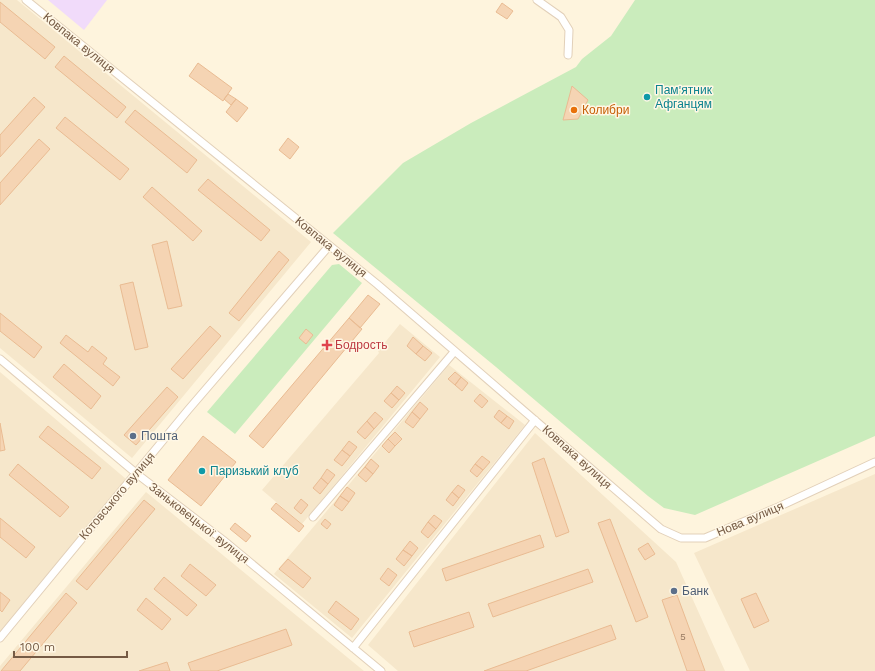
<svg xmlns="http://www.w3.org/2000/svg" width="875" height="671" viewBox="0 0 875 671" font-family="'Work Sans',sans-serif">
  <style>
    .residential { fill: #f6e7cb }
    .education { fill: #f1dbfa }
    .green { fill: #caecbc }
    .building { fill: #f5d4b3; stroke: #e9bb92 }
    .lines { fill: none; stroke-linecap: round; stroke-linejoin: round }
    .minor-casing { stroke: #e2d0b9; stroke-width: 9 }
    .minor { stroke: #fff; stroke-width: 7 }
    .culture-dot { fill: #0f9aa8; stroke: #fff7e5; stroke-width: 1.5 }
    .food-dot { fill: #e8710a; stroke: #fff7e5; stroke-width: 1.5 }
    .health-dot { fill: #e0444e; stroke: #fff7e5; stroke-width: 1.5 }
    .service-dot { fill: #5c6f8a; stroke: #fff7e5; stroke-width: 1.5 }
    .labels { text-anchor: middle; stroke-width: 3; stroke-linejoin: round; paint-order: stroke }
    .number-label { font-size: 10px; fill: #957860 }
    .street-label { font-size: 12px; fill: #755a44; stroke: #fff7e5 }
    .culture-label { font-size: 12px; fill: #0d838f; stroke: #fff7e5; text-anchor: start }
    .food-label { font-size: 12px; fill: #c56008; stroke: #fff7e5; text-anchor: start }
    .health-label { font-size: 12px; fill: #be3a42; stroke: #fff7e5; text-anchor: start }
    .service-label { font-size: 12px; fill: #4e5e75; stroke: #fff7e5; text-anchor: start }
  </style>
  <rect width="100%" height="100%" fill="#fef4dd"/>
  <path class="residential" d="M0,0H17L311,242L132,458L0,348Z
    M400,324L440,357L302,524L262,490L379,353L378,351Z
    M449,365L525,425L352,638L274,574Z
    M0,372L126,479L0,632Z
    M535,433L676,562L725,671H398L368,645Z
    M875,474V671H750L694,553Z
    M146,492L364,671H0V666Z"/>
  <path class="education" d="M48,0H107L84,30Z"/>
  <path class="green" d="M635,0H875V436L695,515L664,508L648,496L496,367L333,233L403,163L471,123L576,67L582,59L611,36Z
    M339,264L362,283L235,434L207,412L332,265Z"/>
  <path class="building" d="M0,2L55,47L45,59L0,22Z
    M502,3L513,11L507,19L496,12Z
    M64,56L126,107L117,118L55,67Z
    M198,63L232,88L223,101L189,76Z
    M572,86L588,100L578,119L563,120Z
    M228,94L236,99L231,105L224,99Z
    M34,97L45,107L0,157V135Z
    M236,99L248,108L237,122L226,112Z
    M135,110L197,160L187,173L125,122Z
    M65,117L129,169L120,180L56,128Z
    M288,138L299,147L290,159L279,150Z
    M39,139L50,149L0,205V183Z
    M208,179L270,230L261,241L198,190Z
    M152,187L202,231L193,241L143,197Z
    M167,241L182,306L168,309L152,245Z
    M279,251L289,260L239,321L229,313Z
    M133,282L148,347L135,350L120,285Z
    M368,295L380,304L360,328L349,318Z
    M0,313L42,347L34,358L0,331Z
    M349,318L362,329L263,448L249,436Z
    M210,326L221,336L183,379L171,369Z
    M306,329L313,335L306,344L299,338Z
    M66,335L88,352L92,346L107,358L103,364L120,377L113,386L60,343Z
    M413,337L423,346L416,354L407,346Z
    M423,346L432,353L425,361L416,354Z
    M64,364L101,396L91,409L53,377Z
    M455,372L461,377L455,385L448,379Z
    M461,377L468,383L462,391L455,385Z
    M397,386L405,393L399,400L391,393Z
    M167,387L178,397L136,445L124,435Z
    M391,393L399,400L392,408L384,401Z
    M480,394L488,401L482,408L474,401Z
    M420,402L428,409L420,419L412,412Z
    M499,410L507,416L501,423L494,417Z
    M375,412L383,419L374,429L367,421Z
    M412,412L420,419L413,428L405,422Z
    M507,416L514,421L509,429L501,423Z
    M367,421L374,429L365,439L357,432Z
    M0,423L5,450L0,451Z
    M48,426L101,468L92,479L39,437Z
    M395,432L402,439L395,446L388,439Z
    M203,436L236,462L201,506L168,480Z
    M388,439L395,446L389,453L382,446Z
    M349,441L357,447L350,456L342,450Z
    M342,450L350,456L342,466L334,460Z
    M482,456L490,462L483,470L475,464Z
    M544,458L569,532L556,537L532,463Z
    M371,459L379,466L373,474L365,467Z
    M18,464L69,507L60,517L9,475Z
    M475,464L483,470L477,477L470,471Z
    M365,467L373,474L366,482L358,475Z
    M327,469L335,475L328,484L321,478Z
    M321,478L328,484L320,494L313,488Z
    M458,485L465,490L459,498L452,492Z
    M347,487L355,493L349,502L340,496Z
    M452,492L459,498L453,506L446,500Z
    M340,496L349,502L342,511L334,505Z
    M301,499L308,505L301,514L294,508Z
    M144,500L155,509L87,590L76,581Z
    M276,503L304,526L299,532L271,509Z
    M434,515L442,521L436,529L428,522Z
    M0,518L35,547L26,558L0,537Z
    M325,519L331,524L327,529L321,524Z
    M610,519L648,617L636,622L598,523Z
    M428,522L436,529L428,538L421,532Z
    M235,523L251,536L246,542L230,529Z
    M540,535L544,547L446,581L442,569Z
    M410,541L418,548L412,556L403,550Z
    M648,543L655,554L645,560L638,549Z
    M403,550L412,556L404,566L396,559Z
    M288,559L311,578L303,588L279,569Z
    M190,564L216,585L206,596L181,576Z
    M388,568L397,575L389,586L380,579Z
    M588,569L593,582L493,617L488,604Z
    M164,577L197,605L187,616L154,589Z
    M0,592L10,600L2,612L0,610Z
    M66,593L77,603L20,671H1Z
    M756,593L769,621L754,628L741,599Z
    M677,595L705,671H687L662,600Z
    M146,598L171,619L162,630L137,610Z
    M336,601L359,619L351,630L328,612Z
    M469,612L474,627L414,647L409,632Z
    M611,625L616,639L526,671H484Z
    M286,629L292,645L217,671H191L188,663Z
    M167,662L170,671H139Z"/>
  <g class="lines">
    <defs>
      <path id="minor" d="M26,0L377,284L661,529L681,538H705L776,508L875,462
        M537,0L561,17L569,30L568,55
        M0,359L137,474L223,540L381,671
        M313,517L454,352
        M0,638L188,410L329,246
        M353,648L535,420"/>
    </defs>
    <use href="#minor" class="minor-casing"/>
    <use href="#minor" class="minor"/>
  </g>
  <g class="culture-dot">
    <circle cx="647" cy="97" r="4"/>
    <circle cx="202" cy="471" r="4"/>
  </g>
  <circle class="food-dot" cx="574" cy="110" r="4"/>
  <path class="health-dot" d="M325 339h4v4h4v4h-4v4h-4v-4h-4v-4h4z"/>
  <g class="service-dot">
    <circle cx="133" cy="436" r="4"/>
    <circle cx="674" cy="591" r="4"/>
  </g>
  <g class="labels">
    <g class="number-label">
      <text x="683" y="640">5</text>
    </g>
    <g class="street-label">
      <text transform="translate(79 43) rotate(39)" y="4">Ковпака вулиця</text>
      <text transform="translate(331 247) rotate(39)" y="4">Ковпака вулиця</text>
      <text transform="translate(577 457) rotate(42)" y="4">Ковпака вулиця</text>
      <text transform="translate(117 496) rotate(-50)" y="4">Котовського вулиця</text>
      <text transform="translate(750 519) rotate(-23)" y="4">Нова вулиця</text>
      <text transform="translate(199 523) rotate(38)" y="4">Заньковецької вулиця</text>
    </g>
    <g class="culture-label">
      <text x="655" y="94">Пам'ятник<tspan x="655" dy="14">Афганцям</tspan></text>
      <text x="210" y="475">Паризький клуб</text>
    </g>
    <g class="food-label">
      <text x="582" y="114">Колибри</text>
    </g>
    <g class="health-label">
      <text x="335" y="349">Бодрость</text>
    </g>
    <g class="service-label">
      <text x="141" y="440">Пошта</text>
      <text x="682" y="595">Банк</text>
    </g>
  </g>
  <path d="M14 651v6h113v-6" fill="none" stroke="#755a44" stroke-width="2"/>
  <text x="20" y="651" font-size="12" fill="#755a44" stroke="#fff7e5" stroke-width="3" paint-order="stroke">100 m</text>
</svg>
